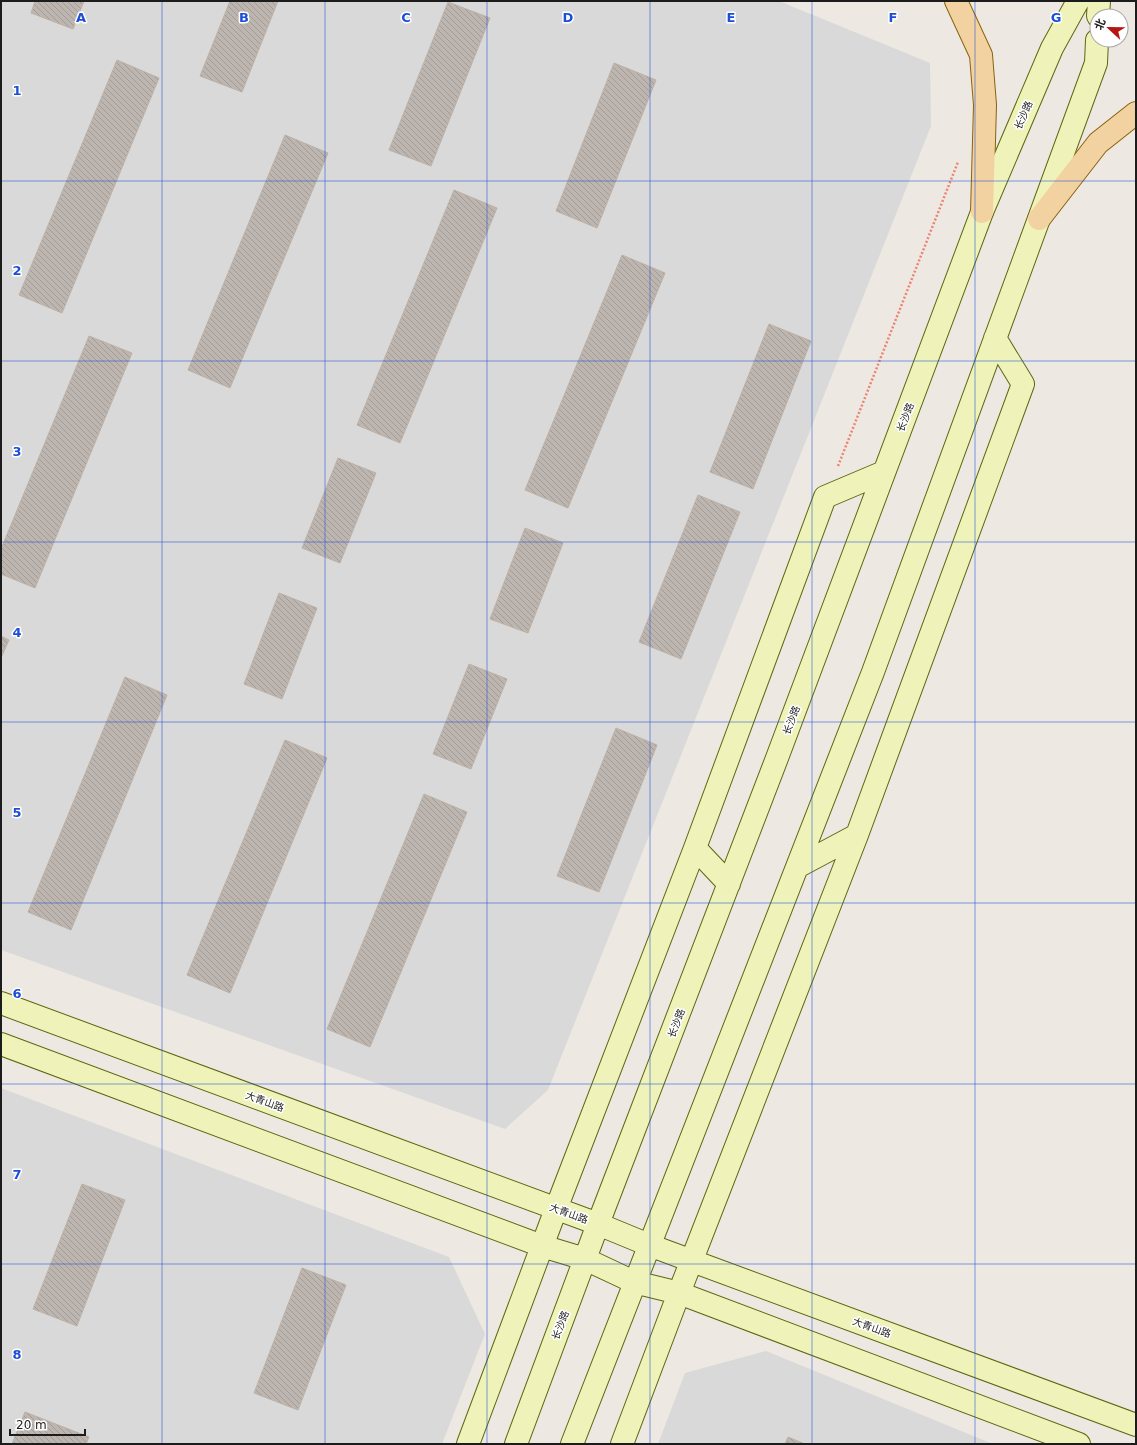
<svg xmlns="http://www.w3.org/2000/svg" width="1137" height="1445" viewBox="0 0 1137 1445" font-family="'DejaVu Sans','Noto Sans SC',sans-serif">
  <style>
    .residential { fill: #dad9d9 }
    .building { fill: url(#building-back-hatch); stroke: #bdb1a6 }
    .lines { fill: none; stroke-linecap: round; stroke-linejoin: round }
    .secondary-casing { stroke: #5c680e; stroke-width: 24 }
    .primary-casing { stroke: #88620c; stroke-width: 24 }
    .path { stroke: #ed8373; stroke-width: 2.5; stroke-dasharray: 2 2; stroke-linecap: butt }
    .secondary { stroke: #eff3ba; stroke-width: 22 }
    .primary { stroke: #f3d2a1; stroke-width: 22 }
    .grid { fill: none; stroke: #1d4ed8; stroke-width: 1; stroke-opacity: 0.55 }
    .labels { text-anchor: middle; stroke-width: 3; stroke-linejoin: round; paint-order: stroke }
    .street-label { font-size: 10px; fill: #1c1c1c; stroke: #fff }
    .grid-label { font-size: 13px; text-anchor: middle; font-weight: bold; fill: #1d4ed8; stroke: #fff; stroke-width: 3; stroke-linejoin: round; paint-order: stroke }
  </style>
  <defs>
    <pattern id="building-back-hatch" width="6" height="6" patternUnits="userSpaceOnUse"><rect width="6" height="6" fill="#bdb5af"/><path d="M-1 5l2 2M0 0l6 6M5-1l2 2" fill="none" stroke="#a29b96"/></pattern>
  </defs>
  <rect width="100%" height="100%" fill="#ede9e2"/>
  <path class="residential" d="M1,1H779L930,63L931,126L548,1090L505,1129L1,950Z
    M1,1088L449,1257L485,1334L442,1444H1Z
    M766,1351L993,1444H658L685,1373Z"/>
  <path class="building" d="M35,1H84L73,29L31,13Z
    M230,1H278L242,92L200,76Z
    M448,2L490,18L431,166L389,150Z
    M117,60L159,78L62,313L19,295Z
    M614,63L656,80L597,228L556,211Z
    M285,135L328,153L230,388L188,370Z
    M454,190L497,208L400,443L357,425Z
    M622,255L665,273L568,508L525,490Z
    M769,324L811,341L753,489L710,472Z
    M89,336L132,353L35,588L1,574V549Z
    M338,458L376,473L340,563L302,548Z
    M698,495L740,512L681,659L639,642Z
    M525,528L563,543L528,633L490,619Z
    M279,593L317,608L282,699L244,684Z
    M1,636L9,640L1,658Z
    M469,664L507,679L471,769L433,754Z
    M125,677L167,695L71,930L28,912Z
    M616,728L657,745L599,892L557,876Z
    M285,740L327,758L230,993L187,975Z
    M424,794L467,812L370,1047L327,1029Z
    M82,1184L125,1200L77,1326L33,1309Z
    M302,1268L346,1285L298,1410L254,1393Z
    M25,1412L89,1437L86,1444H12Z
    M788,1437L805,1444H785Z"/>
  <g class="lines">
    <defs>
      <path id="secondary" d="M1098,16L1099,1
        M695,848L729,884
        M797,867L857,835
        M1,1003L598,1224L649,1245L1136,1425
        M1,1044L542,1246L585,1259L634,1282L679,1293L1079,1444
        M468,1444L556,1209L695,848L825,497L884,472
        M516,1444L598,1224L777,758L982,212L1052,48L1078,1
        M572,1444L873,672L1096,63L1097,40
        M622,1444L679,1293L857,835L1023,384L995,338"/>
      <path id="primary" d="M956,1L981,55L985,105L982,212
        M1039,219L1098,143L1136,113"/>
    </defs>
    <use href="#secondary" class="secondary-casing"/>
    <use href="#primary" class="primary-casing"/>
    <path class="path" d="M838,466L958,162"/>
    <use href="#secondary" class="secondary"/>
    <use href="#primary" class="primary"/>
  </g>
  <path class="grid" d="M162,1V1444M325,1V1444M487,1V1444M650,1V1444M812,1V1444M975,1V1444M1,181H1136M1,361H1136M1,542H1136M1,722H1136M1,903H1136M1,1084H1136M1,1264H1136"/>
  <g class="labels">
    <g class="street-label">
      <text transform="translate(1023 115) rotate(-67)" y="4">长沙路</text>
      <text transform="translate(905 417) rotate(-69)" y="4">长沙路</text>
      <text transform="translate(791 720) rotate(-69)" y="4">长沙路</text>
      <text transform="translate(676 1023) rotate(-69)" y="4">长沙路</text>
      <text transform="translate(265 1101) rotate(20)" y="4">大青山路</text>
      <text transform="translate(569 1213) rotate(20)" y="4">大青山路</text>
      <text transform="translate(560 1325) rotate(-69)" y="4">长沙路</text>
      <text transform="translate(872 1327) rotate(20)" y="4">大青山路</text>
    </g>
  </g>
  <g class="grid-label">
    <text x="81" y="22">A</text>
    <text x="244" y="22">B</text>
    <text x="406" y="22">C</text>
    <text x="568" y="22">D</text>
    <text x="731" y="22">E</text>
    <text x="893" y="22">F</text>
    <text x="1056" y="22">G</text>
    <text x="17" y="95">1</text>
    <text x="17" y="275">2</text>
    <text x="17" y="456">3</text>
    <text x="17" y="637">4</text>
    <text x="17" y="817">5</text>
    <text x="17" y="998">6</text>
    <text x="17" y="1179">7</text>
    <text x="17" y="1359">8</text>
  </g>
  <rect width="1137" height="1445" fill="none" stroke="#1c1c1c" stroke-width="4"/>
  <g transform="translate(1109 28) rotate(292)"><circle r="19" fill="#ffffff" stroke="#a4a4a4"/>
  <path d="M0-3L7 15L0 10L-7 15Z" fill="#b71511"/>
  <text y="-6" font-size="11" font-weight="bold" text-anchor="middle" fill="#1c1c1c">北</text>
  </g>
  <path d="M10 1429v6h75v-6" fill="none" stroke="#1c1c1c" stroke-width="2"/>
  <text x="16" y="1429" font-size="12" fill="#1c1c1c" stroke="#ffffff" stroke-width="3" paint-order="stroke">20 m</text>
</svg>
